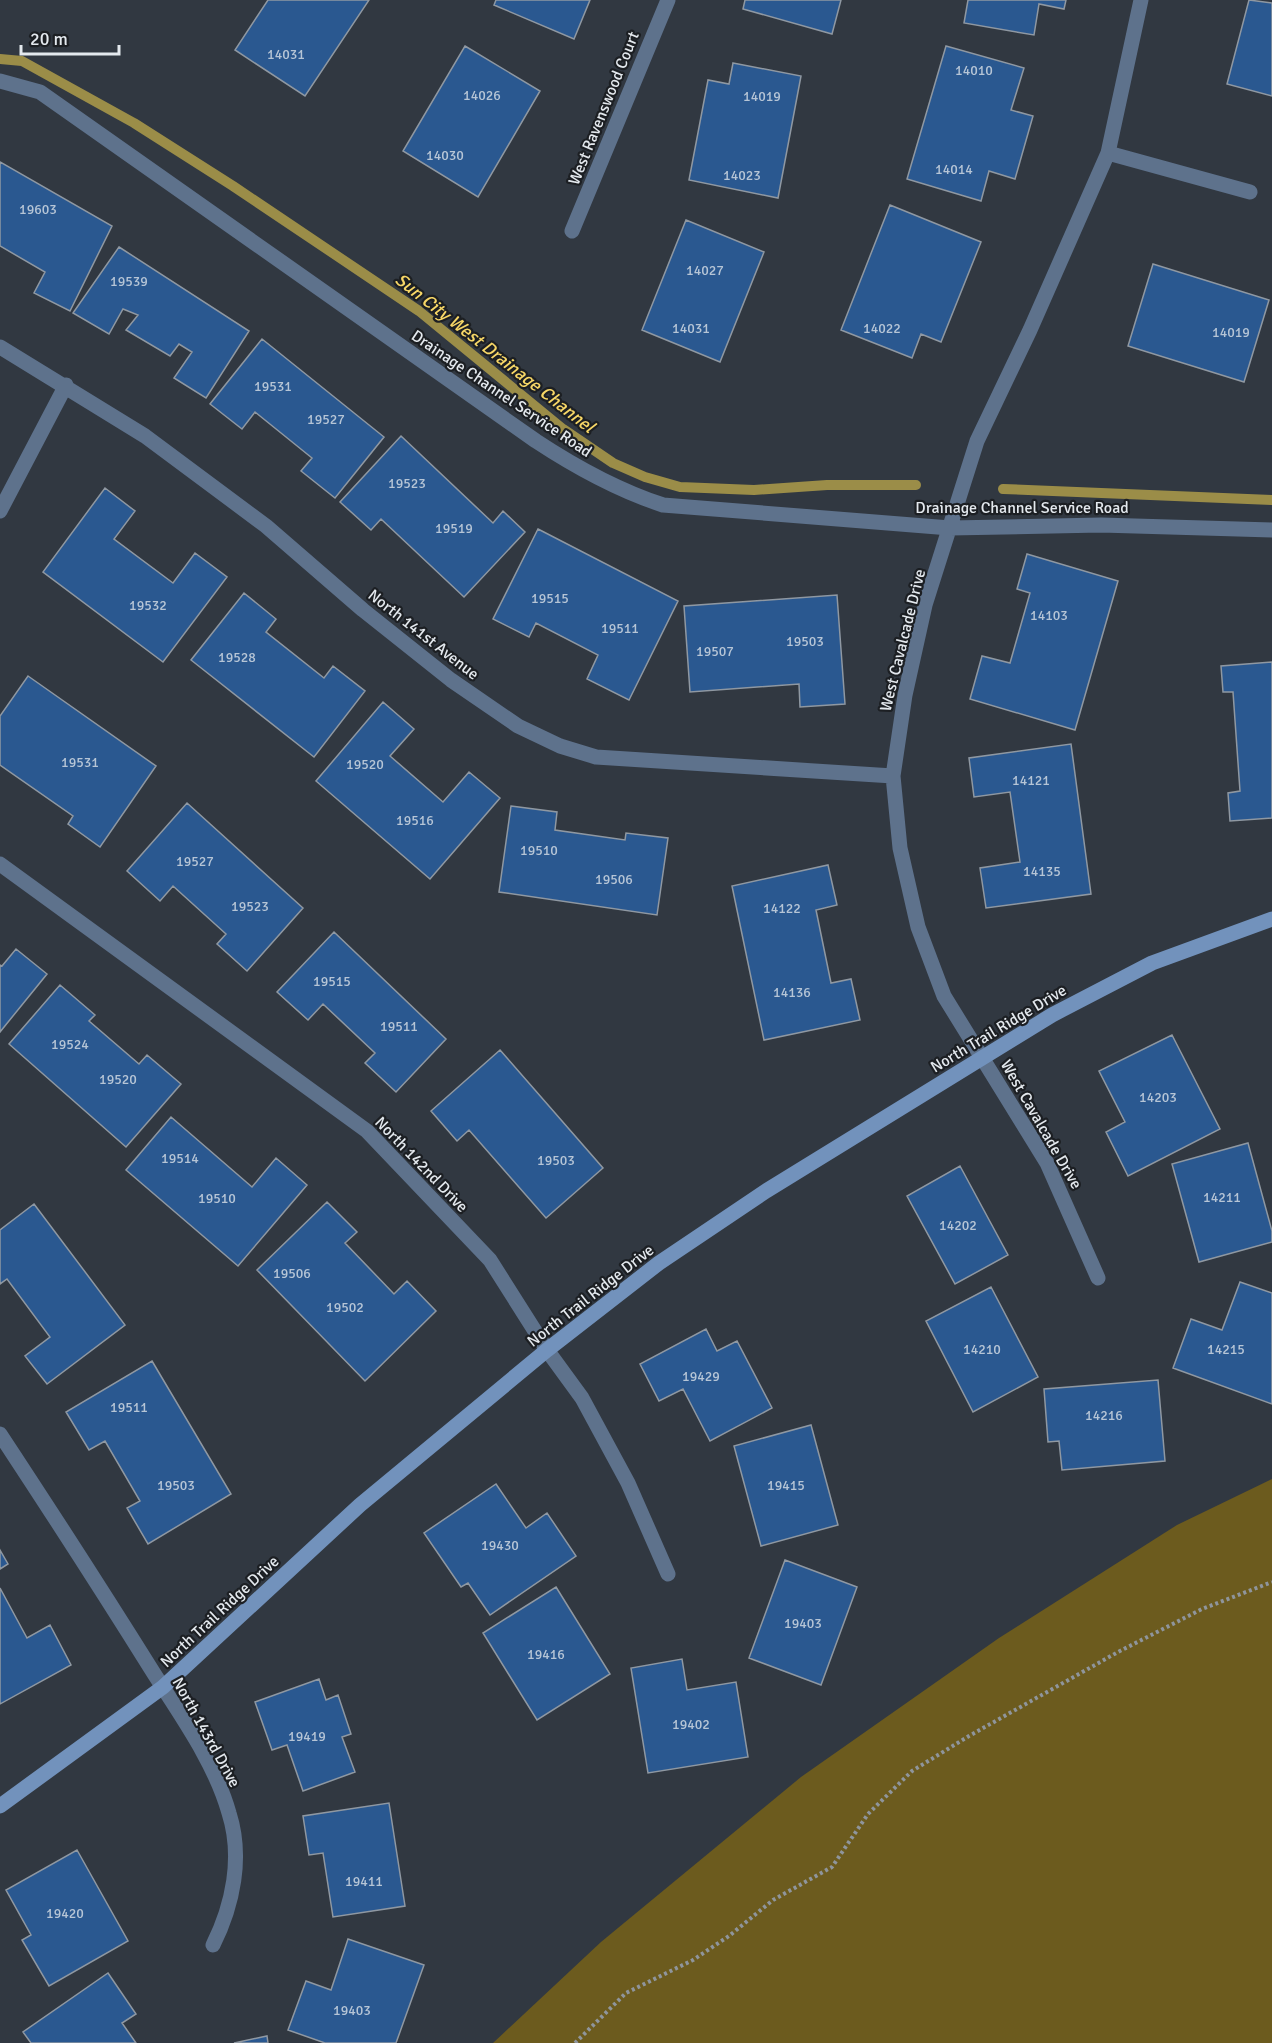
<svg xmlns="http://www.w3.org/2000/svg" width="1272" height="2043" viewBox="0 0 1272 2043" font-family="Signika,sans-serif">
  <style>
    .green { fill: #6c5b1e }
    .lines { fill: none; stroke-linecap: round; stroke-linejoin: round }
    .stream { stroke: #9b8d48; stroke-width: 10 }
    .building { fill: #2a5890; stroke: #8f98a2; stroke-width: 1.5 }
    .path { stroke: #8f959c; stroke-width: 4; stroke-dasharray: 3 3; stroke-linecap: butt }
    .street { stroke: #5e728c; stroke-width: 15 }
    .secondary { stroke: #7292bc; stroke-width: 15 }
    .labels { text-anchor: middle; stroke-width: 4.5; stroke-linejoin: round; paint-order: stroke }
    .number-label { font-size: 14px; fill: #b6c5d6 }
    .street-label { font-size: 16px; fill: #e4e9ee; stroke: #1c1f23 }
    .water-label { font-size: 18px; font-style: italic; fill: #f7d767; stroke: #1c1f23 }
  </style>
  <rect width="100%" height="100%" fill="#313841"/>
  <path class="green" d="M1272,1479V2043H493L601,1942L801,1777L999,1638L1177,1525Z"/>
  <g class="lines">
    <path class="stream" d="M0,59L22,61L134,123L233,186L419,311L563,429L613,463L645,477L680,487L754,490L827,485H916
      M1003,489L1272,500"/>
  </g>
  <path class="building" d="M268,0H369L305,96L235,50Z
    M496,0H590L574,39L494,5Z
    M745,0H841L832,34L743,9Z
    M968,0H1066L1064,9L1039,4L1034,35L964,23Z
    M1249,0L1272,3V96L1227,84Z
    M465,46L540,91L478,197L403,151Z
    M946,46L1024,68L1011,110L1033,116L1015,179L989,171L981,201L907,179Z
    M733,63L801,76L778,198L689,180L708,80L729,84Z
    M0,162L112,226L70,311L34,293L45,272L0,246Z
    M890,205L981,242L941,342L921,334L912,358L841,330Z
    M686,220L764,252L720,362L642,330Z
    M119,247L249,331L206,398L174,378L192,352L179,344L170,356L126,330L138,315L123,309L109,334L73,313Z
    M1153,264L1269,300L1244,382L1128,346Z
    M262,339L384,437L335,498L301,471L312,458L255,412L242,429L210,404Z
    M401,436L493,523L503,511L525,532L464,597L381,519L371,530L340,502Z
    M105,488L135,511L114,539L173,583L195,553L227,577L163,662L43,572Z
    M538,529L678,601L629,700L587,679L598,655L536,623L529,637L493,619Z
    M1027,554L1118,581L1075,730L970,699L982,656L1010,663L1030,593L1017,589Z
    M244,593L276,619L266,632L324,678L333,666L365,691L314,757L191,660Z
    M837,595L845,704L800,707L799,684L690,692L684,606Z
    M1272,662V818L1230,821L1228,793L1240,791L1233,692H1223L1221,666Z
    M28,676L156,766L100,847L68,824L73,816L0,765V716Z
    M383,702L414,729L390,756L443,802L469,772L500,798L430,879L316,781Z
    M1071,744L1091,894L986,908L980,868L1020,862L1010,792L974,797L969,758Z
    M187,803L303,908L247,971L217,944L226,934L173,886L160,901L127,871Z
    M511,806L557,812L555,830L625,840L626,833L668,838L657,915L499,892Z
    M828,865L837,905L816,910L831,983L851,979L860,1020L764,1040L732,886Z
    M334,932L446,1039L396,1092L365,1063L375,1053L323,1004L308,1020L277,992Z
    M16,949L47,974L0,1032V965L2,966Z
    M60,985L95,1015L89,1021L139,1064L147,1055L181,1084L126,1147L9,1044Z
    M1172,1035L1220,1129L1128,1176L1106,1132L1125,1122L1099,1071Z
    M500,1050L603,1168L546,1218L469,1130L457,1141L431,1111Z
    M171,1117L252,1187L276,1158L307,1185L238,1266L126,1170Z
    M1248,1143L1272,1231V1242L1199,1262L1172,1164Z
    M960,1166L1008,1255L955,1284L907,1196Z
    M327,1202L357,1232L345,1243L394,1294L407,1281L436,1311L365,1381L257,1270Z
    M34,1204L125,1325L47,1384L25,1356L50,1337L7,1279L0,1284V1230Z
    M1240,1282L1272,1293V1404L1173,1368L1191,1319L1222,1330Z
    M991,1287L1038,1377L973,1412L926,1321Z
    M706,1329L717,1351L737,1341L772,1408L710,1441L683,1389L659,1401L640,1364Z
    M152,1361L231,1494L148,1544L127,1508L140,1501L105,1441L89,1450L66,1412Z
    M1158,1380L1165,1461L1062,1470L1059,1441L1048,1442L1044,1389Z
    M811,1425L838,1525L761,1546L734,1446Z
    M496,1484L526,1528L547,1513L576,1556L490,1615L468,1583L461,1587L424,1533Z
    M0,1550L8,1564L0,1569Z
    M785,1560L857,1587L821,1685L749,1658Z
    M556,1587L610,1674L537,1720L483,1633Z
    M0,1588L27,1638L50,1625L71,1665L0,1704Z
    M682,1659L687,1690L736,1682L748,1757L648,1773L631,1668Z
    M319,1679L326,1700L338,1695L351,1734L342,1737L355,1772L303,1791L287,1745L272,1750L255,1702Z
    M389,1803L405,1906L333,1917L323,1853L309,1855L303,1816Z
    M77,1850L128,1941L49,1986L22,1940L31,1935L6,1890Z
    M348,1939L424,1965L396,2043H325L288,2030L306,1981L331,1990Z
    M108,1973L136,2014L122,2023L136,2043H31L23,2032Z
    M267,2036L268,2043H234Z"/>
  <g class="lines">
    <path class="path" d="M575,2043L626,1993L693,1960L729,1936L773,1900L832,1867L868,1814L912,1771L969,1736L1118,1652L1202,1609L1272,1582"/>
    <path class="street" d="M0,81L40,92L536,441C577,468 617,490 663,505L950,528L1101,525L1272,530
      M1108,153L1250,192
      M572,231L668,0
      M0,347L145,436L266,526L363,610L451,680L518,726L560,746L596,757L893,776
      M0,511L66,385
      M0,864L367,1131L490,1260L547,1350L582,1398L628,1483L668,1574
      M1098,1278L1047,1163L944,996L918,927L900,848L893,776L905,695L925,605L977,441L1030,330L1108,153L1141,0
      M0,1434C52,1513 103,1592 153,1672C181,1716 215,1763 229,1813C243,1857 233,1905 213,1945"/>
    <path class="secondary" d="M0,1806L163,1687L360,1505L547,1350L659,1263L766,1191L1052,1015L1152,963L1272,919"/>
  </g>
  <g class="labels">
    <g class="number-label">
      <text x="286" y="59">14031</text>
      <text x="974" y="75">14010</text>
      <text x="482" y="100">14026</text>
      <text x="762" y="101">14019</text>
      <text x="445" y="160">14030</text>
      <text x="954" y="174">14014</text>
      <text x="742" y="180">14023</text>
      <text x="38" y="214">19603</text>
      <text x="705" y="275">14027</text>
      <text x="129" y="286">19539</text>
      <text x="691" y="333">14031</text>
      <text x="882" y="333">14022</text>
      <text x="1231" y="337">14019</text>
      <text x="273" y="391">19531</text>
      <text x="326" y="424">19527</text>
      <text x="407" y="488">19523</text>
      <text x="454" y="533">19519</text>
      <text x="550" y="603">19515</text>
      <text x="148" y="610">19532</text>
      <text x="1049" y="620">14103</text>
      <text x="620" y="633">19511</text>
      <text x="805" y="646">19503</text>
      <text x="715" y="656">19507</text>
      <text x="237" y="662">19528</text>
      <text x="80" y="767">19531</text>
      <text x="365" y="769">19520</text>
      <text x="1031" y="785">14121</text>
      <text x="415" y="825">19516</text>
      <text x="539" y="855">19510</text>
      <text x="195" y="866">19527</text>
      <text x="1042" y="876">14135</text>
      <text x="614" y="884">19506</text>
      <text x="250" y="911">19523</text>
      <text x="782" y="913">14122</text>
      <text x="332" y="986">19515</text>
      <text x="792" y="997">14136</text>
      <text x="399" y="1031">19511</text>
      <text x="70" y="1049">19524</text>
      <text x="118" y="1084">19520</text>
      <text x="1158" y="1102">14203</text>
      <text x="180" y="1163">19514</text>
      <text x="556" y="1165">19503</text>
      <text x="1222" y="1202">14211</text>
      <text x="217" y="1203">19510</text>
      <text x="958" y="1230">14202</text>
      <text x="292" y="1278">19506</text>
      <text x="345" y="1312">19502</text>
      <text x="982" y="1354">14210</text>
      <text x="1226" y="1354">14215</text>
      <text x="701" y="1381">19429</text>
      <text x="129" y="1412">19511</text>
      <text x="1104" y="1420">14216</text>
      <text x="176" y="1490">19503</text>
      <text x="786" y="1490">19415</text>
      <text x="500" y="1550">19430</text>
      <text x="803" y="1628">19403</text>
      <text x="546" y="1659">19416</text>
      <text x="691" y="1729">19402</text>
      <text x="307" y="1741">19419</text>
      <text x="364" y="1886">19411</text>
      <text x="65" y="1918">19420</text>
      <text x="352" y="2015">19403</text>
    </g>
    <g class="street-label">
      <text transform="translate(603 108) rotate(-68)" y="6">West Ravenswood Court</text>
      <text transform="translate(502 393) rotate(34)" y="6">Drainage Channel Service Road</text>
      <text x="1022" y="513">Drainage Channel Service Road</text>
      <text transform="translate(424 634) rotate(38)" y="6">North 141st Avenue</text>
      <text transform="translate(902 640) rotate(-76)" y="6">West Cavalcade Drive</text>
      <text transform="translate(998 1028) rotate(-31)" y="6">North Trail Ridge Drive</text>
      <text transform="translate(1042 1124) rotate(60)" y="6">West Cavalcade Drive</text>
      <text transform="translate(422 1164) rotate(46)" y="6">North 142nd Drive</text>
      <text transform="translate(590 1295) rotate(-38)" y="6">North Trail Ridge Drive</text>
      <text transform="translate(219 1611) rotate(-43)" y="6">North Trail Ridge Drive</text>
      <text transform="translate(207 1732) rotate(61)" y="6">North 143rd Drive</text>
    </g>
    <g class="water-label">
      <text transform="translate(495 353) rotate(38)" y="6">Sun City West Drainage Channel</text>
    </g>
  </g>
  <path d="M21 45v9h98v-9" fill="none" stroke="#e4e9ee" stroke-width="3"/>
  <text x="30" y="45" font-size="18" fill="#e4e9ee" stroke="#1c1f23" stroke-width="4.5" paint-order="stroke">20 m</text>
</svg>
